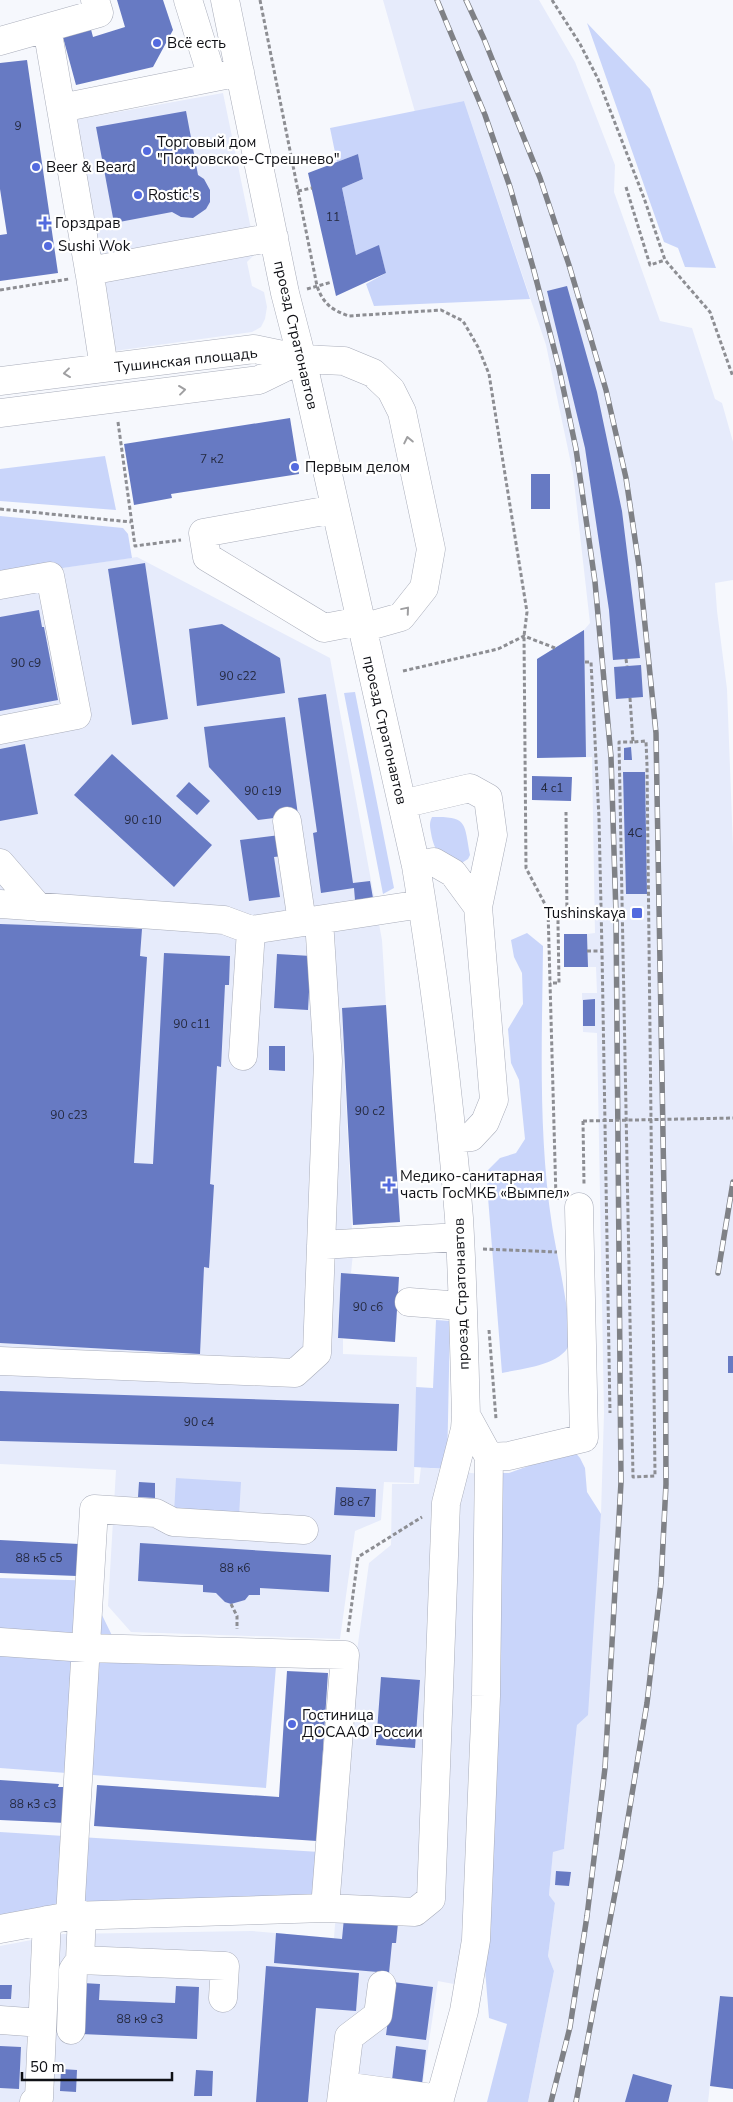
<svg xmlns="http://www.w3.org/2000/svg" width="733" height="2102" viewBox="0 0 733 2102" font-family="'Nunito Sans',sans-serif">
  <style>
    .built { fill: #e6ebfb }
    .green { fill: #c9d5fa }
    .building { fill: #677ac3 }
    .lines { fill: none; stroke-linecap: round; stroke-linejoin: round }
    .minor-casing { stroke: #a9adba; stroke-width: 29 }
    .path { stroke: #8d8e93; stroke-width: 3; stroke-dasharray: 4 2.5; stroke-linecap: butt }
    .minor { stroke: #fff; stroke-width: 28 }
    .rail-casing { stroke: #7f8186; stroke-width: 5.5 }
    .rail { stroke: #fff; stroke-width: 4; stroke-dasharray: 11; stroke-linecap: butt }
    .path-bridge { stroke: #8d8e93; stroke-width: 3; stroke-dasharray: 4 2.5; stroke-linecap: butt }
    .oneway { stroke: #9f9fa1 }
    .poi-dot { fill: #536adf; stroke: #fff; stroke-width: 2 }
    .labels { text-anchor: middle; stroke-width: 4.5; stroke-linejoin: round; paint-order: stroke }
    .number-label { font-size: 12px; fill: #252a40 }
    .poi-label { font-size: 15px; fill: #0f1015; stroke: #fff; text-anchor: start }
    .street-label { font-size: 15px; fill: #0f1015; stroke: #fff }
  </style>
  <rect width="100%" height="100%" fill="#f6f8fd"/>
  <path class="built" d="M383,0H539L575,62L615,165L614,192L660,321L692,328L715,399L722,403L733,442V580L715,583L717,611L727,689L733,847V1997L720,1996L708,2102H528L554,1971L548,1956L555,1903L549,1895L553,1851L564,1849L577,1725L595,1594L601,1514L604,1413L597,1033L583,1032L582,993H597L596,967H588L587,934L595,933L592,757L537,758V659L584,630L590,623L573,473L546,345L464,101L415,112Z
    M223,93L256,253L247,262L252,286L264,292L267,307L265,319L261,327L252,332L93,354L57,123Z
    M137,557L330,658L382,940L386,1005L342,1009L353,1253L351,1273H341L338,1338L343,1339V1354L417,1357L414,1483L384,1482L381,1520L355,1531L340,1639L131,1632L108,1606L116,1470L0,1464V577Z
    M421,1467L480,1474L468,1913L459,1985L438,1981L420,2102H0V1946L63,1934L252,1931L334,1938L354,1673L369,1563L391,1545L392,1484H419Z"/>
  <path class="green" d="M587,23L650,89L716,268L685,267L678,248L664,242Z
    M464,101L530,299L374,306L366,284L386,273L379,246L356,255L342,188L363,179L358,154L337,162L330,128Z
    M105,456L116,510L0,501V469Z
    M0,516L123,528L128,534L132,558L0,577Z
    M355,692L394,888L383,894L344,693Z
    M432,817C468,816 464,823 470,855L468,859L460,864C441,856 435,855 431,833C430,827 429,823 432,817Z
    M527,933L543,946C542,1039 538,1133 552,1225C555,1246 574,1331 569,1345C561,1365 521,1369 502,1373L486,1172L500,1158L516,1153L525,1139L519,1080L511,1063L508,1029L523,1004L522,973L514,957L511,940Z
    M436,1320L450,1321L447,1469L414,1467L416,1387L433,1388Z
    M573,1450L580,1458L585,1468L587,1492L601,1514L588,1715L577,1725L564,1849L553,1852L549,1895L555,1903L548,1956L554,1971L528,2102H487L507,2024L489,2018L483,1945L492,1900L499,1473H509Z
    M176,1478L241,1482L239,1516L174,1513Z
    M0,1578L102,1581L101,1613L124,1660L276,1666L266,1788L0,1768Z
    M0,1832L320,1852L316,1898L0,1916Z"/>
  <path class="building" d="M117,0H163L173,30L153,67L76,85L61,30L89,22L93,37L125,27Z
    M27,60L58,273L0,281V235L7,234L0,189V63Z
    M186,111L198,175L204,179L210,190V202L206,209L193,218L181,217L172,212L114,223L96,127Z
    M358,154L363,179L342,188L356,255L379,245L386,273L336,296L308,173Z
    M567,286L597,392L622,511L640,658L613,660L609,610L585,448L547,291Z
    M290,418L299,474L171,494L172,498L134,505L124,444Z
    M531,474H550V509H531Z
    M145,563L168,719L132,725L108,569Z
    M39,610L42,627H44L58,700L0,711V617Z
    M222,624L280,658L285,693L197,706L189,629Z
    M584,630L586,757L537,758V659Z
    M641,665L643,697L616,699L614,667Z
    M326,694L353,883L370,881L373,898L355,900L354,888L321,893L313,833L317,832L298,698Z
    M285,717L298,815L258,820L209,767L204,727Z
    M25,744L38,814L0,821V749Z
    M631,747L632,760H624V748Z
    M112,754L212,845L174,887L74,795Z
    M623,772H645L647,894H626Z
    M532,776L572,777L571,801L532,800Z
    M189,782L210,801L197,815L176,796Z
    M280,835L283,856L274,857L280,897L249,901L240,840Z
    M0,924L142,929L140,956L147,957L134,1163L153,1164L164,953L230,956L229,985H225L221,1067L217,1066L210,1184L214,1185L209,1268L204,1267L200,1354L0,1343Z
    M564,934H587L588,967H564Z
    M277,954L311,956L308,1010L274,1008Z
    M595,999V1026H583V1000Z
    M386,1005L400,1222L353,1225L342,1008Z
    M269,1046H285V1071L269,1070Z
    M341,1273L399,1277L395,1342L338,1338Z
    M728,1356H733V1373H728Z
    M0,1391L399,1404L397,1451L0,1441Z
    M139,1482L155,1483V1498L138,1497Z
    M336,1487L376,1489L375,1517L334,1515Z
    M0,1540L79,1544L77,1576L0,1573Z
    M140,1543L331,1555L329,1592L260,1588V1595H249L245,1600L231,1604L225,1602L216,1593L203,1592V1585L138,1581Z
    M287,1671L328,1673L317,1841L94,1826L97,1785L279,1797Z
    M381,1677L420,1680L415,1748L376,1745Z
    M0,1780L59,1784L58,1787H68L66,1823L0,1820Z
    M556,1871L571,1872L569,1886L555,1885Z
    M344,1918L398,1923L396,1943H392L389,1973L274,1963L276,1933L342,1939Z
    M266,1966L359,1973L356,2011L316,2008L308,2102H256Z
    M393,1982L433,1987L426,2040L386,2035Z
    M83,1983L100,1984L99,2000L175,2003L176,1986L199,1987L197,2039L81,2034Z
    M0,1985H12L11,1999H0Z
    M720,1996L733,1997V2089L710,2086Z
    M0,2046L21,2047L19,2089L0,2088Z
    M396,2046L426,2050L422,2084L392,2080Z
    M61,2069L77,2070L76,2092L60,2091Z
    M196,2070L213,2071L212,2096H194Z
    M633,2074L672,2085L668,2102H625Z"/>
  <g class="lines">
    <defs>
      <path id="minor" d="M188,0L212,77
        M225,0L285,293L302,359L416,866C435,982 450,1100 459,1218C463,1284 464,1349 466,1415L465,1429L446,1503L431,1899L415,1912L325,1908
        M47,28L90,276L104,368
        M0,41L99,13L95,0
        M61,108L240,72
        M89,271L274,237
        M0,381L254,349L302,359L344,361L373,373L391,390L402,412L431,549L424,588L401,617L362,628
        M0,413L259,380L302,359
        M335,509L203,533L207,557L324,628L360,621
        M0,585L50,576L77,715L0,730
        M402,804L470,788L488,798L493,835L478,907L494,1100L485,1122L471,1137L452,1139
        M287,821L302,922
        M0,863L38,907
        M416,866L434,862L453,873L478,907
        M0,904L224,920L251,930
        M243,1056L251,930L422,904
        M321,1245L459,1237
        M409,1302L462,1306
        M0,1361L295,1373L317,1353L328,1061L319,920
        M489,1457L509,1456L584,1438L579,1207
        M0,1642L86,1648L345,1655L325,1908L70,1916L0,1929
        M82,1915L80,1960L225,1966L223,1998
        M70,1916L94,1509L156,1513L173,1522L304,1530
        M0,2020L42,2023
        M71,2030L73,1970L80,1960
        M343,2086L349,2037L378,2015L382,1985
        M34,2102L39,2098L47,1920
        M341,2102L343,2086L440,2099
        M439,2102L464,2011L476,1940L486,1696L489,1457L466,1415"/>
    </defs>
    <use href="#minor" class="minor-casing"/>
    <path class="path" d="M260,0L317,286C323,303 331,310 349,316L441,310L463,321L478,347L489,374L527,612L524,636L526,868L548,910L556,1198H559
      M552,0L580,44L598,79L644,198L665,260L710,312L733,377
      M626,187L650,265L665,260
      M298,191L312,188
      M307,289L332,282
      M0,290L69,279
      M118,422L135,546L181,540
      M0,509L131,522
      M626,659L627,666
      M585,662H591L599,818L602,951
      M403,671L498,649L524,636L555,648
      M630,698L633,742L646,741L647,765L655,1476L633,1477L619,742H633
      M548,917H558V923L559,983H550
      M558,917H567L566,812
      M587,951H602L610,1413
      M583,1121L584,1185
      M483,1249L557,1252
      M489,1330L496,1419
      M231,1604L237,1616V1629
      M348,1632L358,1557L422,1517"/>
    <use href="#minor" class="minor"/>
    <defs>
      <path id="rail" d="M437,0L485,115L510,187L534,271L559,368L576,449L595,582L611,757L616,914L621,1482L605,1768L587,1916L570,2027L551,2102
        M466,0L484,39L540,178L569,265L606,390L626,478L639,566L656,733L665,1250L666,1484L661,1583L647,1703L621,1861L576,2102
        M718,1273L733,1182"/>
    </defs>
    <use href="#rail" class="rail-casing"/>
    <use href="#rail" class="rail"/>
    <path class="path-bridge" d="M583,1121L733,1118"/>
  </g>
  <defs><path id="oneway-chevron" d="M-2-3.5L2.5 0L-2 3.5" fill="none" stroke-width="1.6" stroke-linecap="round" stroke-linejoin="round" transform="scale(1.25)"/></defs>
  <g class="oneway">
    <use href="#oneway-chevron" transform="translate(67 373) rotate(173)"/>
    <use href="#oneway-chevron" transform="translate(182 390) rotate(-7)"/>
    <use href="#oneway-chevron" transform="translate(408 440) rotate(-102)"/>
    <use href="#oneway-chevron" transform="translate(406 610) rotate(-50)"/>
  </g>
  <g class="poi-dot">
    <circle cx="157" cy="43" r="5"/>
    <circle cx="147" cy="151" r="5"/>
    <circle cx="36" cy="167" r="5"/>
    <circle cx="138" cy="195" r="5"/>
    <path d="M42.5 215.5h5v5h5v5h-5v5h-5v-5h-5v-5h5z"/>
    <circle cx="48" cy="246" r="5"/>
    <circle cx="295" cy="467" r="5"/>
    <rect x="631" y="907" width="12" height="12" rx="2.5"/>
    <path d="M386.5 1177.5h5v5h5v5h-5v5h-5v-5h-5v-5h5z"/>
    <circle cx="292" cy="1724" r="5"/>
  </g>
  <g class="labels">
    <g class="number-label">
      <text x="18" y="130">9</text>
      <text x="333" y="221">11</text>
      <text x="212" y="463">7 к2</text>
      <text x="26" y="667">90 с9</text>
      <text x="238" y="680">90 с22</text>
      <text x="552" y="792">4 с1</text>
      <text x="263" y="795">90 с19</text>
      <text x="143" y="824">90 с10</text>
      <text x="635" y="837">4С</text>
      <text x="192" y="1028">90 с11</text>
      <text x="370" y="1115">90 с2</text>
      <text x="69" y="1119">90 с23</text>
      <text x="368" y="1311">90 с6</text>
      <text x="199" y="1426">90 с4</text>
      <text x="355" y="1506">88 с7</text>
      <text x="39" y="1562">88 к5 с5</text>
      <text x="235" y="1572">88 к6</text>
      <text x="33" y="1808">88 к3 с3</text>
      <text x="140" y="2023">88 к9 с3</text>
    </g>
    <g class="poi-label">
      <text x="167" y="48">Всё есть</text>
      <text x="157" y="147">Торговый дом<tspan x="157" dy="17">"Покровское-Стрешнево"</tspan></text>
      <text x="46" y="172">Beer &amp; Beard</text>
      <text x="148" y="200">Rostic's</text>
      <text x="55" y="228">Горздрав</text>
      <text x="58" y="251">Sushi Wok</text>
      <text x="305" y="472">Первым делом</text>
      <text x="626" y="918" text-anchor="end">Tushinskaya</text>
      <text x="400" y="1181">Медико-санитарная<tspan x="400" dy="17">часть ГосМКБ «Вымпел»</tspan></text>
      <text x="302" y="1720">Гостиница<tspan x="302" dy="17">ДОСААФ России</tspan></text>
    </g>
    <g class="street-label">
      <text transform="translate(296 335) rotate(77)" y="5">проезд Стратонавтов</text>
      <text transform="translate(186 360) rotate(-6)" y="5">Тушинская площадь</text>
      <text transform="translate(385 730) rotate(77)" y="5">проезд Стратонавтов</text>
      <text transform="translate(461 1294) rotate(-92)" y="5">проезд Стратонавтов</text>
    </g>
  </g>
  <path d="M22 2072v8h150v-8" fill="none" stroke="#0f1015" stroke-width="2.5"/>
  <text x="30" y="2072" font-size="15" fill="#0f1015" stroke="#ffffff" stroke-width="4" paint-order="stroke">50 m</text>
</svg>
